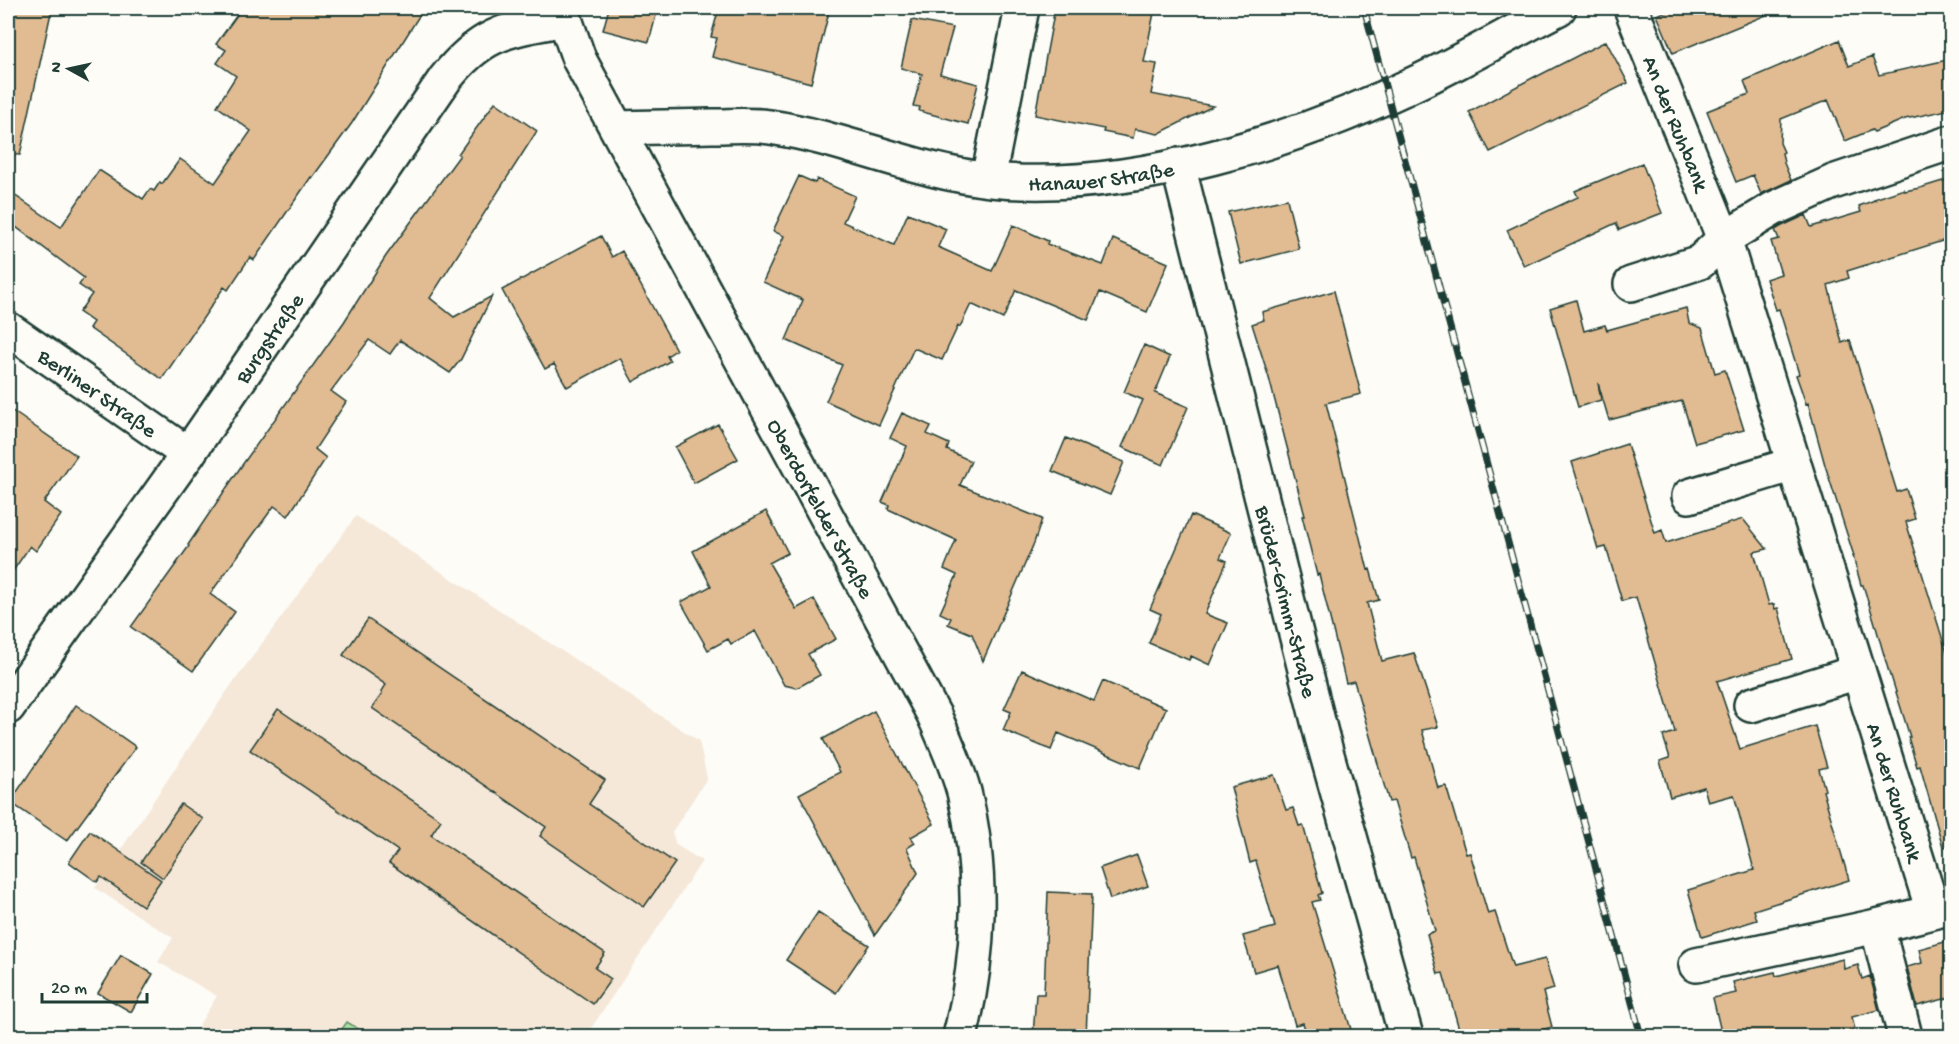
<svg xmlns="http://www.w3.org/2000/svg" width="1959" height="1044" viewBox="0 0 1959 1044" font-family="'Gochi Hand',sans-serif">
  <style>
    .built { fill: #f5e8d9 }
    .green { fill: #aadea0; stroke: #648e6a; stroke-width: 1.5 }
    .building { fill: #e1bb92; stroke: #1f3d34; stroke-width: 1.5 }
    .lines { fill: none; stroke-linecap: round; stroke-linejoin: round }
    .street-casing { stroke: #1f3d34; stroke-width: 38 }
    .street { stroke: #fdfcf7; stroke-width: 33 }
    .rail-casing { stroke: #1f3d34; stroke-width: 7 }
    .rail { stroke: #fdfcf7; stroke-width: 4.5; stroke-dasharray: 14; stroke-linecap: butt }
    .labels { text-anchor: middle; stroke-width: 4.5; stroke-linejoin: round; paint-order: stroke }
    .street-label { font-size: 22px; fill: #1f3d34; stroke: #fdfcf7 }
  </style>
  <rect width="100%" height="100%" fill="#fdfcf7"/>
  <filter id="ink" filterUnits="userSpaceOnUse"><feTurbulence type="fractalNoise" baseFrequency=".0167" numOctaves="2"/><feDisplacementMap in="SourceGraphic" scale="12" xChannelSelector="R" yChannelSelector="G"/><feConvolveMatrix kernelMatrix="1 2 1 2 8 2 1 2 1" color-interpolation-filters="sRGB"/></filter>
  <g filter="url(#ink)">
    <path class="built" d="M356,516L699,741L707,778L672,832L676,845L702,861L586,1036H192L217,996L158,962L173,938L95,888L227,691Z"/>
    <path class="green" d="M347,1022L370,1036H337Z"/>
    <path class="building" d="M8,8H52L20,155L8,154Z
      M242,8H424L352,123L312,178L311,177L254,260L250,257L228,290L224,287L162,379L89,328L93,322L79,312L92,294L79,285L84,278L8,221V191L61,227L99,170L143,199L150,189L154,191L160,182L162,184L180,159L215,183L251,131L217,106L236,76L217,63L226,50L216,44Z
      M609,8H658L649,42L603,30Z
      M719,8H830L811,83L712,57L717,38L711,37Z
      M1055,8H1155L1144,62L1157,64L1151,94L1213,106L1158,134L1135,129L1133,138L1103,132L1104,129L1035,115Z
      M1676,8H1781V9L1673,53L1657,15Z
      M912,20L953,28L940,74L978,84L968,124L919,111L920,107L913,106L922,74L901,68Z
      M1839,40L1849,66L1872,57L1879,75L1952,59V109L1905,119L1874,132L1872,130L1845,141L1828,100L1781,119L1780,143L1784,152L1782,153L1784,163L1791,180L1761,194L1753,175L1736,182L1707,111L1749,94L1744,81Z
      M1606,41L1628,83L1490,152L1469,112L1536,76V77Z
      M495,102L537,131L430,298L454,317L492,296L461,359L450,373L400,340L390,354L369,340L331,391L346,402L315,449L326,458L288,516L274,506L210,594L235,612L193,671L131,627L189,546L188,545L240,468L344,322L386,256L460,155L458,154Z
      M1642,163L1662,213L1619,230L1616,223L1524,266L1507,230L1578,197L1575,191Z
      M799,176L815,183L817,179L855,196L843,222L894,245L908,213L946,229L938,247L992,271L1013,225L1048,241L1047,244L1103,265L1113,239L1168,263L1147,312L1100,292L1088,320L1016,290L1003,319L971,304L960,327L958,326L942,360L914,348L879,425L826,401L842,365L786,340L803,300L763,282L784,236L773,231Z
      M1952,178V238L1847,271L1849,278L1828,285L1842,343L1850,340L1897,492L1906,489L1915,519L1906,522L1952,669V846L1943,847L1920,766L1917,767L1908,737H1910L1891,676H1890L1874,620L1863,585H1861L1853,556H1854L1825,465L1808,403L1806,404L1801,389L1796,375L1799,374L1779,309L1776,310L1766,279L1781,274L1771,241L1779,239L1775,230L1782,226L1806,215L1811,227L1861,212L1859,206L1875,200L1874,199L1904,189V191L1920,188Z
      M1287,199L1299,249L1241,264L1228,212Z
      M601,236L612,257L622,251L676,350L667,356L670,361L633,382L620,358L567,387L554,364L545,369L502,290Z
      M1334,291L1361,394L1326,403L1368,570L1370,569L1379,600L1367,603L1382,661L1414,653L1438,727L1422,730L1438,788L1446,786L1466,854L1470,853L1488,914L1495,912L1513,967L1545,959L1554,989L1543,992L1552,1027L1520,1036H1461L1443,973L1438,974L1427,934L1435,931L1414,857L1411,858L1394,801L1389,802L1354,681L1346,683L1319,574L1317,575L1302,516H1305L1269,378L1252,324L1264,320L1262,312Z
      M1576,300L1584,331L1605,325L1607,330L1686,308L1689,323L1702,328L1715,373L1725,370L1744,430L1695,443L1682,401L1609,420L1598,383L1601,400L1578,407L1550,308Z
      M1144,345L1170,357L1155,393L1188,407L1163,465L1122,447L1143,400L1124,392Z
      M8,408L77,456L44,502L61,515L36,551L30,546L8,578Z
      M902,413L931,426L927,434L949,444L947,450L971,461L960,485L1042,519L1034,543L983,661L972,634L948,624L951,618L940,613L957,575L944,569L956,540L888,509L889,505L882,502L907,446L890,438Z
      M718,424L738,459L694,483L675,447Z
      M1066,438L1124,462L1110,495L1052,471Z
      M1627,444L1655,533L1662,530L1666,543L1743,519L1767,549L1754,552L1769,605L1774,604L1775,609L1778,608L1792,659L1717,681L1740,749L1815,726L1827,767L1819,769L1825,790L1823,791L1849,880L1754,910L1757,920L1702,937L1688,890L1754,870L1734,795L1708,802L1704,787L1670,797L1660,761L1670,758L1663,736L1675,732L1636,597L1622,601L1606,547L1598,549L1572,462Z
      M766,511L788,553L769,563L796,609L814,599L836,639L808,654L820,675L797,688L784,685L755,631L731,644L728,639L708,650L681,602L711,586L693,551Z
      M1191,515L1231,533L1220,558L1227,561L1205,614L1228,623L1210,665L1191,656L1189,660L1149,643L1161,614L1150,609Z
      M368,619L605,780L589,804L675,863L644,907L540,836L546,827L372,708L382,694L381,692L386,685L343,655Z
      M1022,670L1094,701L1103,681L1166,708L1140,768L1058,733L1051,750L1003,730L1011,712L1004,709Z
      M76,705L136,747L67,841L10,802Z
      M278,709L441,820L431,835L605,953L595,968L611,979L593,1004L389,863L398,851L250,750Z
      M874,711L934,824L911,837L915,843L907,848L918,873L875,935L799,794L840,772L823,739Z
      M1274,775L1286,810L1293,808L1299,826L1303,825L1322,893L1318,895L1320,900L1312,902L1353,1036H1307L1303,1023L1295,1025L1278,965L1254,972L1243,936L1275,927L1256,861L1250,863L1231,787Z
      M181,804L203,819L163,878L141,862Z
      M90,831L161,880L143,906L101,877L97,882L69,862Z
      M1137,855L1148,886L1110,899L1100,868Z
      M1048,892L1092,894L1086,1036H1033L1036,994H1044Z
      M818,912L869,945L836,993L786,960Z
      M1952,940V997L1917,1006L1907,967L1922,963L1919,949Z
      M121,955L153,974L131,1012L98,993Z
      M1843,959L1844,969L1858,965L1862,979L1870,976L1879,1010L1852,1017L1855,1030L1830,1036H1722L1713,998L1736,993L1733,982L1775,972L1776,976Z"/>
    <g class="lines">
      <defs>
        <g id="street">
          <path id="s1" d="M563,8L565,19L579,59L934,715C945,740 957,766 964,792C984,872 980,958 960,1036"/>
          <path id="s2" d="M1631,8L1724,239L1933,911"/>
          <path id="s3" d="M618,128C649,127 680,127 711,126C731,126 751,124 770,127C845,138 915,172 991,180C1129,194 1300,140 1424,79C1469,57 1514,31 1559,8"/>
          <path id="s4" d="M1178,165L1322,737L1406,1036"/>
          <path d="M988,179L1022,8"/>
          <path d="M1631,284L1700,262L1724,239L1773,209L1833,182L1952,142"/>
          <path id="s5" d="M8,329L188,454"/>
          <path d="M1689,496L1794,464"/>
          <path d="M1751,705L1858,672"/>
          <path id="s6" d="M8,707L188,454L445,79C483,31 508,30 565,19"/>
          <path d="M1877,926L1905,1036"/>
          <path d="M1696,965L1877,926L1952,907"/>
        </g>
      </defs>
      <use href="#street" class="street-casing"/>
      <use href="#street" class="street"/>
      <defs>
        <path id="rail" d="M1364,8L1641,1036"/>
      </defs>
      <use href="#rail" class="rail-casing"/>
      <use href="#rail" class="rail"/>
    </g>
  </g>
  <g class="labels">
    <g class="street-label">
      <text dy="8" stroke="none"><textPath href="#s2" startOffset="124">An der Ruhbank</textPath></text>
      <text dy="8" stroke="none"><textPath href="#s3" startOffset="490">Hanauer Straße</textPath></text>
      <text dy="8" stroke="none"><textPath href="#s6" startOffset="452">Burgstraße</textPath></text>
      <text dy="8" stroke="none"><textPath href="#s5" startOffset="110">Berliner Straße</textPath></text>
      <text dy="8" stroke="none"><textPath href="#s1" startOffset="564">Oberdorfelder Straße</textPath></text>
      <text dy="8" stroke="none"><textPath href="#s4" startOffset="450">Brüder-Grimm-Straße</textPath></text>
      <text dy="8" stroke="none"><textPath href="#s2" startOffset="828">An der Ruhbank</textPath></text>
    </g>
  </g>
  <rect width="1959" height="1044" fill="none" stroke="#fdfcf7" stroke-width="30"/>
  <rect x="15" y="15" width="1929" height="1014" fill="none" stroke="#1f3d34" stroke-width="2" filter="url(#ink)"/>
  <g transform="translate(69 69) rotate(278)" stroke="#fdfcf7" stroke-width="4.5" paint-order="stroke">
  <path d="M0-4.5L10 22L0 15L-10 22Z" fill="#1f3d34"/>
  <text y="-9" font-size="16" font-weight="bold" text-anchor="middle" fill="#1f3d34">N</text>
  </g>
  <path d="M42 993v9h105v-9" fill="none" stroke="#1f3d34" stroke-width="3"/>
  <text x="51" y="993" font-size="18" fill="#1f3d34" stroke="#fdfcf7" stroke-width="4.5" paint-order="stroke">20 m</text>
</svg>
